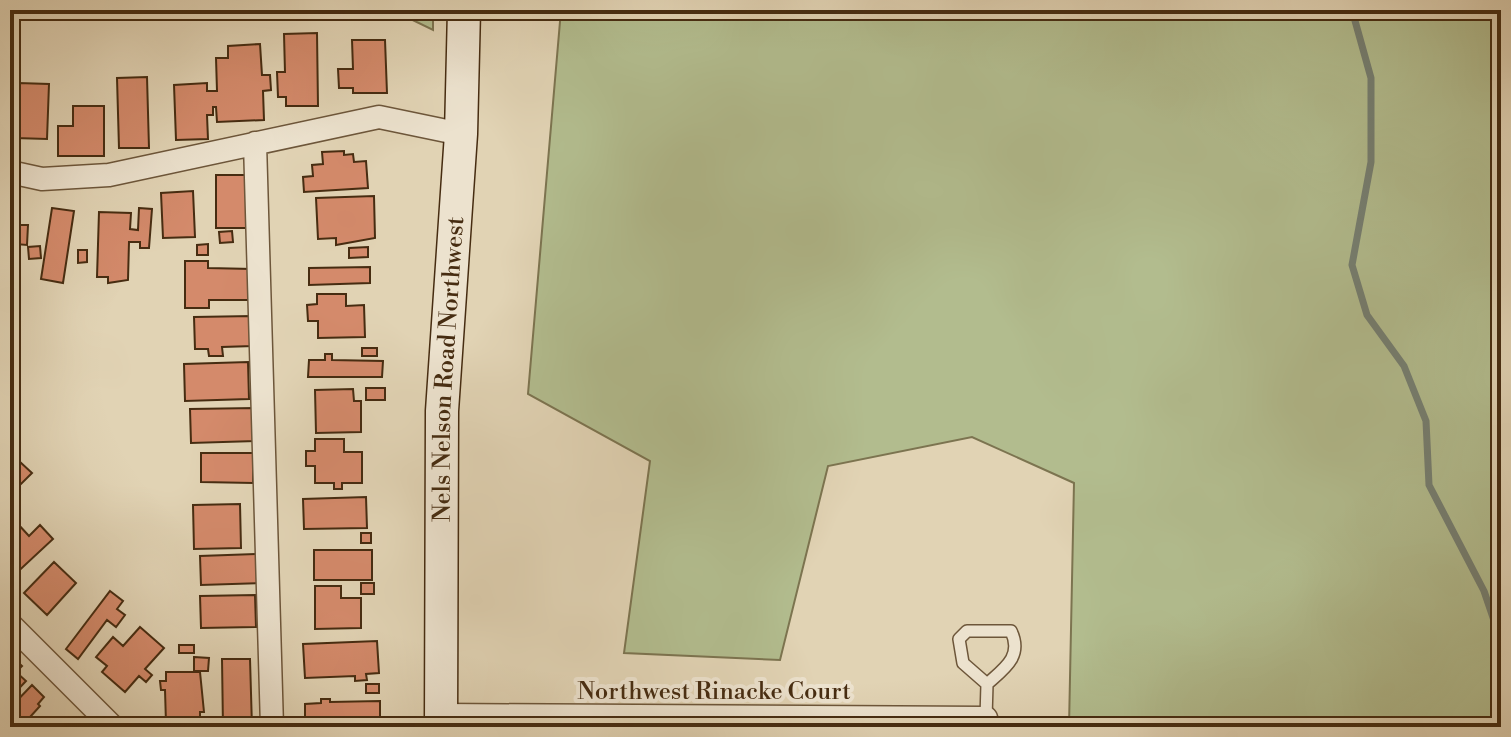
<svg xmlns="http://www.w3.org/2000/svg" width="1511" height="737" viewBox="0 0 1511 737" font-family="'Libre Bodoni',serif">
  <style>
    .green { fill: #b2bc8e; stroke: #7c7450; stroke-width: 2 }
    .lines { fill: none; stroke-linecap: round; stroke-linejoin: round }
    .stream { stroke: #757f72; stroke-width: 7 }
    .building { fill: #d48a6b; stroke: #462c11; stroke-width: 2 }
    .lane-casing { stroke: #6d563a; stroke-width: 14 }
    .street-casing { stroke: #6d563a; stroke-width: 25 }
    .secondary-casing { stroke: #462c11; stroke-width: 35 }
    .lane { stroke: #ece2ce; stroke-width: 11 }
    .street { stroke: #ece2ce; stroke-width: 22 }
    .secondary { stroke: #ece2ce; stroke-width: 32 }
    .labels { text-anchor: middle; stroke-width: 8; stroke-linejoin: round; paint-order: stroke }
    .street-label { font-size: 24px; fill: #462c11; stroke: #ece2ce }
  </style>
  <rect width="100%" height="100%" fill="#e1d3b4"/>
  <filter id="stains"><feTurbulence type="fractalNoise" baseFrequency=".0025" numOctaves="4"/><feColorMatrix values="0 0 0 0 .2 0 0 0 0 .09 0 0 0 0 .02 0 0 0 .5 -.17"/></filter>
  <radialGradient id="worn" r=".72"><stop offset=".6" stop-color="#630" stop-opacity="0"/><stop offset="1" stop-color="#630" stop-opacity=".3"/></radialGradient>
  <path class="green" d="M392,10H433V30Z
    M561,10H1501V727H1069L1074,483L972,437L828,466L780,660L624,653L650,461L528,394Z"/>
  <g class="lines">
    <path class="stream" d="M1352,10L1371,78V162L1352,265L1367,315L1404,366L1426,421L1429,485L1484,591L1501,641"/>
  </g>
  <path class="building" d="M317,33L318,106H286V97H278L277,72H285L284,34Z
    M352,40H385L387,93H353V88H339L338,69H353Z
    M10,42H17V54H10Z
    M260,44L262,75H270L271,90L263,91L264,120L217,122L216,107H213V115H207L208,139L176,140L174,85L207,83V91H217L216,58H228V46Z
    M147,77L149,148H119L117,78Z
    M18,83L49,84L47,139L15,138L17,107H12V99H17Z
    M73,106H104V156H58V126H73Z
    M344,151V155L353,154L354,162L366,161L368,188L304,192L303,177L313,176L312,165L323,164L322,152Z
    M216,175H248V228H216Z
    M193,191L195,237L163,238L161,193Z
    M374,196L375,238L336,245V238L318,239L316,198Z
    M10,205H18L17,225H28L27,245L16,244L15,269H10Z
    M52,208L74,211L63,283L41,279Z
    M139,208L152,209L149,248H140V242H129L128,280L108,283V277H97L99,212L131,213L130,229L138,230Z
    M232,231L233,242L220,243L219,232Z
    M208,244V255H197V245Z
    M40,246L41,258L29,259L28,247Z
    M368,247V257L349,258V248Z
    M78,250H87V262L78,263Z
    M185,261H208V268L252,269L251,300H209V308H185Z
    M370,267V283L309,285V268Z
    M317,294H346V306L364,305L365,337L318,338V321H308L307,305L317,304Z
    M252,316L253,346L222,347L223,356H209L208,349H195L194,317Z
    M362,348H377V356H362Z
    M325,354H332V360L383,361L382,377H308L309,360H325Z
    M248,362L249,399L185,401L184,364Z
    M366,388H385V400H366Z
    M353,389L354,401H361V432L316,433L315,390Z
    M255,408L256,441L191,443L190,409Z
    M315,439H344V452H362V483H342V489H334V483H315V466H306V451H315Z
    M201,453H253V483L201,482Z
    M19,461L32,473L19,486L10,478V470Z
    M10,487L19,495L10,505Z
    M366,497L367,528L304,529L303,499Z
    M240,504L241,548L194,549L193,505Z
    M17,523L29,536L40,525L53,539L10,579V553L19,544L10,535V530Z
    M361,533H371V543H361Z
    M314,550H372V580H314Z
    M258,554L260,583L201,585L200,556Z
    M54,562L76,583L47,615L24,593Z
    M361,583H374V594H361Z
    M315,586H341V598H361V628L315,629Z
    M110,591L123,601L117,609L125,615L116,627L107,620L78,659L66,649Z
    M255,595L256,627L201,628L200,596Z
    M140,627L164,648L145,669L152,675L146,682L139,676L125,692L102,672L107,666L96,657L113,637L123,646Z
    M377,641L379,673L366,674L367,680L355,681V676L305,678L303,644Z
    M179,645H194V653H179Z
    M10,655L22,666L16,672L26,681L10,698Z
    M194,657L209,658L208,671H194Z
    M222,659H250L252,727H223Z
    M166,672H200L204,712H200V724L203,727H174V723H166L165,690H161L160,681H166Z
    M366,684H379V693H366Z
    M32,685L44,697L38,704L40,706L21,727H10V708Z
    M321,699H330V702L380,701V718L357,719L358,724H351V719L305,720V704L321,703Z"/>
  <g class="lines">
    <defs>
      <path id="lane" d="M986,718L987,684C1005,668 1023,656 1011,631H967L959,639L963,663L987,684"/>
      <path id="street" d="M255,143L272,727
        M10,172L42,179L109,175L379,117L461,134
        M10,624L113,727
        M441,715L986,718"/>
      <g id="secondary">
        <path id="s1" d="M441,727L442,411L461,134L464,10"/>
      </g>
    </defs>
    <use href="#lane" class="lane-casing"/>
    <use href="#street" class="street-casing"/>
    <use href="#secondary" class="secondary-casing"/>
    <use href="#lane" class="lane"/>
    <use href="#street" class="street"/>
    <use href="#secondary" class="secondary"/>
  </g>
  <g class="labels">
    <g class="street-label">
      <text dy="8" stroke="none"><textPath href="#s1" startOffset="358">Nels Nelson Road Northwest</textPath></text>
      <text x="714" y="699">Northwest Rinacke Court</text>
    </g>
  </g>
  <rect width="1511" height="737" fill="none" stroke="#e1d3b4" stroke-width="40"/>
  <rect x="12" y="12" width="1487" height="713" fill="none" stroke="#462c11" stroke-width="4"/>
  <rect x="20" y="20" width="1471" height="697" fill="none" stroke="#462c11" stroke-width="2"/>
  <rect width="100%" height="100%" filter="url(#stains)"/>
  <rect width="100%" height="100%" fill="url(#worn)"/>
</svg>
